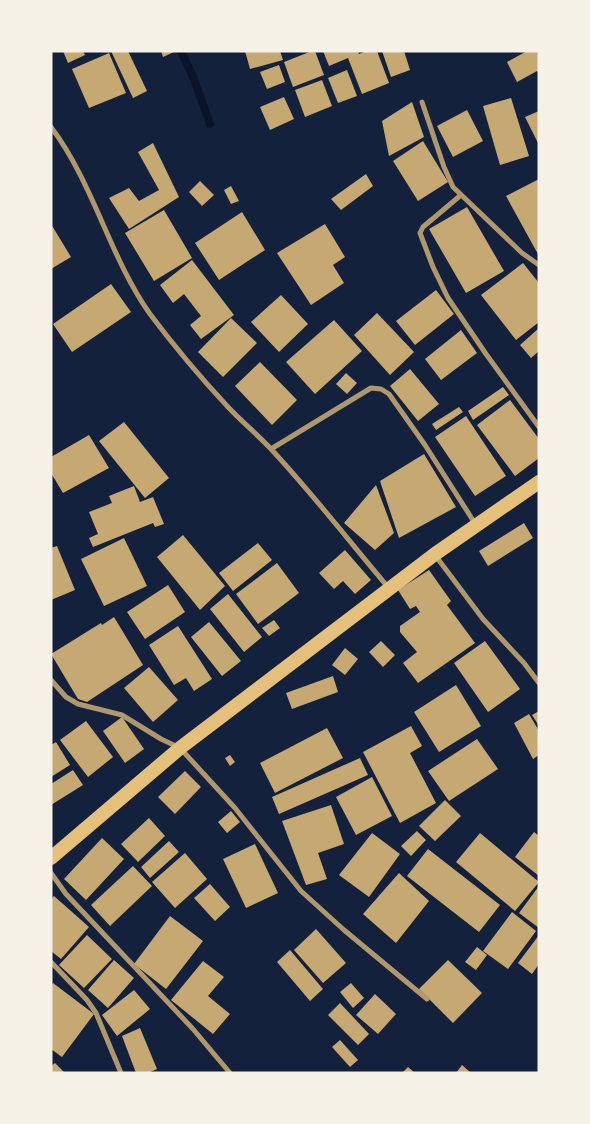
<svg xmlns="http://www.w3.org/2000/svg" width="590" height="1124" viewBox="0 0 590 1124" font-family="'Fira Sans',sans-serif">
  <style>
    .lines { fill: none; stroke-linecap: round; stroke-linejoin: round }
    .stream { stroke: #0b132b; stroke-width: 8 }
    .building { fill: #c6a872 }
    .minor { stroke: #b1986c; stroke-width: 5 }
    .trunk { stroke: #e5c07b; stroke-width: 14 }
  </style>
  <rect width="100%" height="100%" fill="#14213d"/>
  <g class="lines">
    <path class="stream" d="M181,51L194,79L210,124"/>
  </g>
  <path class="building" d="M63,51H83L85,55L68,63Z
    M111,51H128L147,91L133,98Z
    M161,51H176L163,57Z
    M245,51H280L283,60L250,69Z
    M312,51H315L324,75L293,87L284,62Z
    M323,51H358L359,54L367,51H377L389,83L362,94L348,58L329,66Z
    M382,51H404L410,70L391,77Z
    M527,51H539V74L537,71L517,82L507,62Z
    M109,53L126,93L89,108L72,69Z
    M279,65L285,82L267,89L260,72Z
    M347,70L357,96L338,103L328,78Z
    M322,80L332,106L305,117L295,90Z
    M284,97L294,119L270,130L260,107Z
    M511,98L529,156L500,165L483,106Z
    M412,102L424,137L389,156L382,121Z
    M467,110L483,141L453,157L437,126Z
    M539,111V145L525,117Z
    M423,141L448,182L418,201L393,161Z
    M153,143L179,197L129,229L109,198L129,188L139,201L159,190L138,152Z
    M366,174L373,186L341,210L331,199Z
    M539,179V256L506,196Z
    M200,181L214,195L202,206L189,192Z
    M231,186L239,201L231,204L224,190Z
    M467,207L504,271L466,293L429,229Z
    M164,210L192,258L154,281L125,233Z
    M242,212L265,250L219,280L195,243Z
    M51,224L71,257L51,269Z
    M325,224L345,257L333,265L344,283L311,305L277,253Z
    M192,260L234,315L201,339L190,325L201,316L184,294L173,303L160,285Z
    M523,263L539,283V322L516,340L481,295Z
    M111,284L131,312L72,352L53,324Z
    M436,290L454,314L415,345L396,321Z
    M281,295L308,324L279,352L251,322Z
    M377,313L414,352L390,375L354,335Z
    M231,318L257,343L223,377L198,352Z
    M334,320L362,351L315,394L286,362Z
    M539,328V351L531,358L520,345Z
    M461,330L477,353L441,380L425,359Z
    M260,362L297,400L272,425L235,386Z
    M410,369L439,404L418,421L390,386Z
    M346,373L357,383L347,394L336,384Z
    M503,387L509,395L473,420L468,411Z
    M510,400L539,439V458L515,476L477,425Z
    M459,407L463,412L436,430L432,424Z
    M466,416L506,476L475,496L435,437Z
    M124,422L169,478L145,498L99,441Z
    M89,435L109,468L63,493L51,473V457Z
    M424,454L456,507L399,538L380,481Z
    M376,485L394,533L375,550L344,523Z
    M134,486L140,502L153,497L164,524L155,527L153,523L93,547L89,538L98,534L89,512L112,503L109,496Z
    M524,523L533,538L488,566L479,551Z
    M183,535L225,586L200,610L157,557Z
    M124,538L147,586L104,606L81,559Z
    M258,543L272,560L233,591L219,573Z
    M57,546L75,590L51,600V548Z
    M345,550L371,580L355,594L343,581L334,589L319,573Z
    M277,563L299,593L258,624L236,594Z
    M429,570L451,601L447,605L475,643L418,683L403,663L417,652L400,632V626L420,612L416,606L410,609L398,590Z
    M168,585L185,612L145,639L127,612Z
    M228,594L262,637L244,652L210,609Z
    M114,617L143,665L87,702L78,699L51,654L101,623L102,625Z
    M274,620L280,628L269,636L262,628Z
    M209,622L241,661L222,676L191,637Z
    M178,626L212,679L194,691L186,678L174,685L149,645Z
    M381,641L395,655L383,667L369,652Z
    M485,641L520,689L488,712L454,663Z
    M345,648L358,659L345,675L332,665Z
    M149,667L178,700L153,722L124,688Z
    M333,676L338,692L292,709L286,693Z
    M456,685L481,726L439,752L414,712Z
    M539,711V726L532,715Z
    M529,714L539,731V755L533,759L514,723Z
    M122,717L144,749L125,763L103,731Z
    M86,721L113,757L88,777L60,740Z
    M411,726L422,746L410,753L436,803L400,823L363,752Z
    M327,728L343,758L275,793L260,763Z
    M477,739L498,769L449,801L428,771Z
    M56,742L70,765L51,777V745Z
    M230,755L235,762L230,766L225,758Z
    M360,758L368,775L279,814L272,797Z
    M73,770L83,785L51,805V784Z
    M185,771L201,787L175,814L158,797Z
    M372,777L392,816L356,835L336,797Z
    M445,800L461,816L435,841L419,826Z
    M331,805L344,844L318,853L327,879L306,885L282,821Z
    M231,811L240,822L227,833L218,822Z
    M149,818L165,836L138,862L121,844Z
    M417,831L426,840L411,856L401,846Z
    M534,832L539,836V876L515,857Z
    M372,833L400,854L369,897L339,875Z
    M480,833L539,882L515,911L456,862Z
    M102,838L124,859L86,900L64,879Z
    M169,841L179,852L150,878L141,867Z
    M255,844L278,893L246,908L223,859Z
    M428,849L500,905L479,932L407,876Z
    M185,853L207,879L175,908L152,882Z
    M133,866L152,886L110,926L91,905Z
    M399,873L429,901L396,943L363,914Z
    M210,884L230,907L215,921L194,898Z
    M539,886V928L519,913Z
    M54,896L89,927L61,959L51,951V899Z
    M512,912L536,931L508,969L483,951Z
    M170,916L203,941L166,989L134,964Z
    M316,929L346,963L323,983L294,950Z
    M87,935L112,959L84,988L59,965Z
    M539,935V964L532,974L518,963Z
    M477,947L487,955L476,970L465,962Z
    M290,950L323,989L310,1001L277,962Z
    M114,960L134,978L108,1008L88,990Z
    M448,960L482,993L453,1023L419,989Z
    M203,961L224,977L208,996L230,1014L213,1034L171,1000Z
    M53,983L94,1014L62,1057L51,1049V986Z
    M351,983L364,998L353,1008L340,992Z
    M134,990L150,1009L117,1036L102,1015Z
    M375,994L396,1014L378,1034L356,1015Z
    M340,1003L369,1034L358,1045L328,1015Z
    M140,1028L157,1069L148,1073H136L122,1036Z
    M340,1040L358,1060L350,1067L332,1047Z
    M55,1063L65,1073H51V1066Z
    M462,1065L471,1073H456Z
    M408,1067L415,1073H402Z"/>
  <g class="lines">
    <path class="minor" d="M422,102L444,167L453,187L522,253L539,265
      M51,127C94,184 109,256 150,314C174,346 200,377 228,407C241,421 257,434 271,449C312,493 349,541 388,587
      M461,195L423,227L420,233L433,267L448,298L486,354L539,427
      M271,449L371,388L381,389L389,394L425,445L476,525
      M435,555L483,619L524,663L539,683
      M51,680L66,697L78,704L122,715L161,739L180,748L235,808L301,891L344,930L427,999
      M51,873L66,894L193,1029L230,1073
      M51,962L87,1000L96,1013L121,1073"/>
    <path class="trunk" d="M51,858L180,748L435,554L539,482"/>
  </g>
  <rect width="590" height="1124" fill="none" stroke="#f6f1e7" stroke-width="105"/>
</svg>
